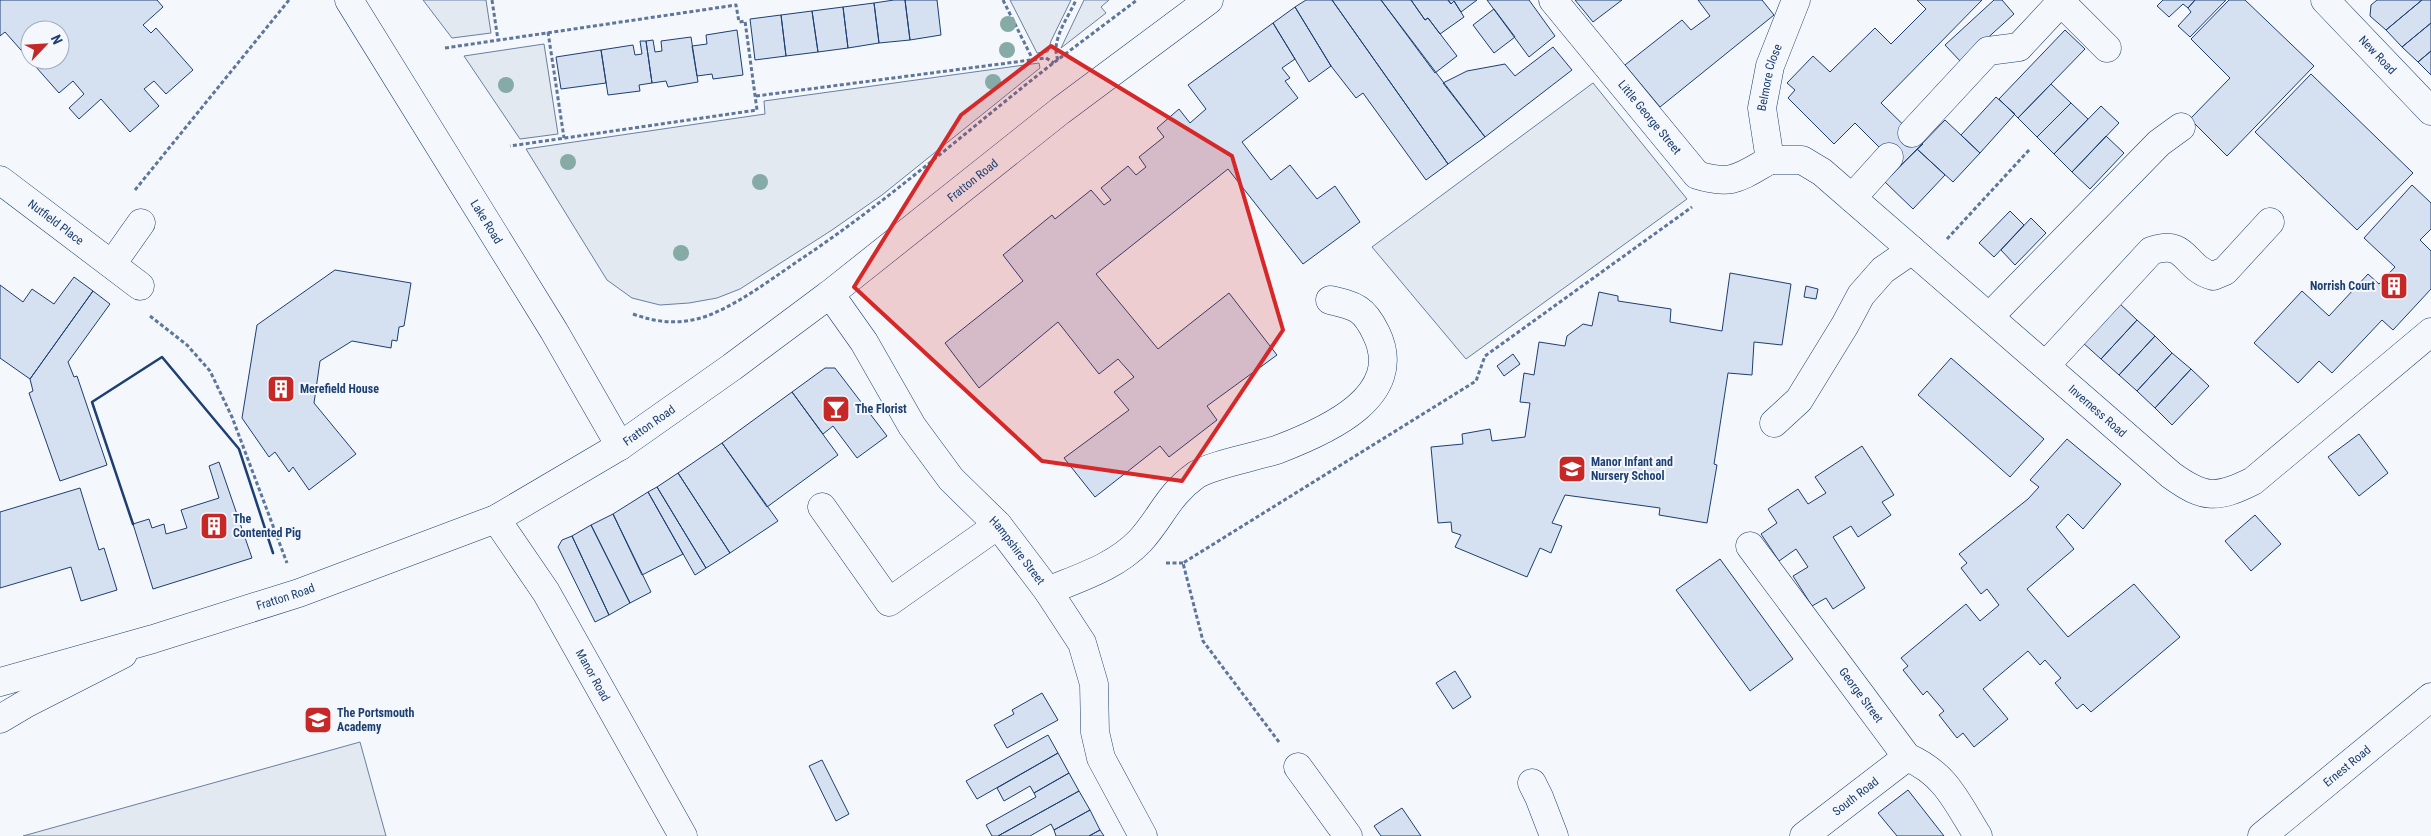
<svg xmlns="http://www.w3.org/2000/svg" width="2431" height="836" viewBox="0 0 2431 836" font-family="'Roboto Condensed',sans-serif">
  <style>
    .green { fill: #e3e9f0; stroke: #687fa3 }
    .building { fill: #d5e0f0; stroke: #1d3f73; fill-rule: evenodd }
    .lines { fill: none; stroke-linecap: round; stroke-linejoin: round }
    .minor-casing { stroke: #1d3f73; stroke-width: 29 }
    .major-casing { stroke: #1d3f73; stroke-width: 29 }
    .path { stroke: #5e769c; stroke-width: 3; stroke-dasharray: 4 2.5; stroke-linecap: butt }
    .minor { stroke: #f4f7fb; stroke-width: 28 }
    .major { stroke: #f4f7fb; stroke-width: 28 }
    .wall { stroke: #1d3f73; stroke-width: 2.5 }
    .tree { fill: #86aba6 }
    .marked { fill: #d62828; fill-opacity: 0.2; stroke: #d62828; stroke-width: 4; stroke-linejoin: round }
    .labels { text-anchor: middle; stroke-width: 4; stroke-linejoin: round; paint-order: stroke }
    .street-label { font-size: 12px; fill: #1d3f73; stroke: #f4f7fb }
    .poi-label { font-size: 12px; font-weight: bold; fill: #1d3f73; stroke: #f4f7fb; text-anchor: start }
  </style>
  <rect width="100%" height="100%" fill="#f4f7fb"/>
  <path class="green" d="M423,0H486L491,33L452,38Z
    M1010,0H1071L1051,41L1048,52L1037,53Z
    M1084,0H1109L1101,7L1106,13L1061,48Z
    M544,44L558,134L520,139L464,56Z
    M1039,63L1040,68L882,195L832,230L740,289L717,298L689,303L660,305L632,298L607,280L526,149L765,114L764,101Z
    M1593,83L1687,199L1466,359L1372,247Z
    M360,742L386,836H23Z"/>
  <path class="building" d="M0,0H157L163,7L143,25L151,33L156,28L193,70L166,94L154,81L144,89L159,106L130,132L101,99L79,119L69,108L84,94L73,81L59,93L5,32L0,36ZM30,30H60V60H30Z
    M894,0H905L910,40L879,43L874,3Z
    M905,0H937L941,35L910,40Z
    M1306,0H1332L1448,164L1426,180L1363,93L1356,98L1331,66L1295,7Z
    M1332,0H1381L1485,137L1448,164Z
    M1381,0H1411L1425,20L1428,18L1457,56L1435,73Z
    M1411,0H1448L1451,4L1454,1L1464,17L1440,34L1428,18L1425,20Z
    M1448,0H1477L1461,12L1454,1L1451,4Z
    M1487,0H1529L1555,36L1529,57Z
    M1575,0H1622L1593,22Z
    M1698,0H1762L1774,15L1660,107L1625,65L1682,20L1691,30L1710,16Z
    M1917,0H1982L1881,103L1923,144L1899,167L1855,123L1834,144L1788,98L1795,90L1787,83L1813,56L1830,72L1875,28L1891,44L1926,9Z
    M1994,0H2002L2014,14L1961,62L1945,45Z
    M2163,0H2195L2188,8L2183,4L2169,17L2157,6Z
    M2195,0H2226L2190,37L2178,26L2191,12L2188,8Z
    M2229,0H2245L2314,66L2227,156L2190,119L2230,78L2191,39Z
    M2377,0H2422L2386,30L2370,16L2371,5Z
    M2422,0H2431V23L2402,47L2386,30Z
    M874,3L879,43L848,48L843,7Z
    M843,7L848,48L818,52L812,11Z
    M1295,7L1331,66L1309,82L1273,23Z
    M1494,9L1515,37L1494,53L1473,25Z
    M812,11L818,52L786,56L781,15Z
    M781,15L786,56L755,60L750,19Z
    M1273,23L1295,59L1282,68L1290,78L1285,81L1298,98L1242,142L1271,180L1290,165L1317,199L1335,186L1360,222L1303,264L1228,169L1096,274L1158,349L1229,293L1277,355L1207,406L1217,420L1169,457L1160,446L1095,497L1064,458L1129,410L1114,392L1134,377L1118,359L1099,374L1058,322L979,388L945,343L1023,281L1003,255L1052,215L1055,219L1091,190L1104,205L1111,200L1101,188L1128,166L1136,175L1146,167L1139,157L1164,137L1157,128L1179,109L1190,123L1206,109L1188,85Z
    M2431,23V51L2418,62L2402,47Z
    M737,30L743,75L713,79L712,74L697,76L692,46L707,44L706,35Z
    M2065,30L2085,49L2018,118L1999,99Z
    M691,37L698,82L668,87L666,81L652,83L646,41L653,40L655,52L662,51L661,41Z
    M640,41H646L652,83L639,85L640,91L608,95L601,50L633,45L635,55L642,54Z
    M1553,47L1572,70L1485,137L1443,83L1467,71L1505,64L1515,76Z
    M601,50L606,83L561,89L556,57Z
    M2431,51V75L2418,62Z
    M2311,74L2413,173L2357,230L2255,132Z
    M2051,84L2071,103L2037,137L2018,118Z
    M1996,97L2015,114L1980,153L1961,135Z
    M2071,103L2088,119L2054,154L2037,137Z
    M2101,106L2119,123L2072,172L2054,154Z
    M1945,120L1980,153L1953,182L1917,149Z
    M2106,136L2124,153L2090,189L2072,172Z
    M1917,149L1945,175L1913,209L1885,182Z
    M2412,185L2431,203V229L2420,240L2431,251V289L2393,330L2382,320L2332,373L2319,361L2298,383L2254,343L2302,291L2329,316L2368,274L2379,284L2395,267L2364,238Z
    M2010,211L2024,225L1994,257L1979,243Z
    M2031,218L2046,233L2015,265L2001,250Z
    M335,270L411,283L404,326L399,327L397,341L392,340L391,348L352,341L320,361L314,403L356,454L309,490L293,467L289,472L275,452L269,457L242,418L257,325Z
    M1730,273L1791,284L1782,345L1754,342L1752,375L1728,373L1714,464L1717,465L1707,523L1659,515L1660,508L1565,495L1552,523L1562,526L1551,553L1540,548L1527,577L1455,547L1461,535L1452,532L1451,522L1438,523L1431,447L1463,444L1462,434L1490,429L1492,441L1525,437L1530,403L1520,402L1524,373L1534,375L1539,342L1565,346L1567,336L1583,324L1592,326L1599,292L1618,296V301L1671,309L1670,322L1722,331Z
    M74,277L93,291L30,379L0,358V285L23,302L32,289L54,304Z
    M1806,286L1818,289L1816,299L1804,297Z
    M93,291L110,304L68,362L74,377L77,376L107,465L60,481L29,393L33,391L30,379Z
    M2118,302L2137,320L2101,359L2082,342Z
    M2137,320L2155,336L2119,375L2101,359Z
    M2155,336L2172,353L2137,391L2119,375Z
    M2172,353L2191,369L2155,408L2137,391Z
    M1513,354L1520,364L1504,376L1497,366Z
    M1951,358L2044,439L2010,477L1918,395Z
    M825,368H835L887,436L857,458L833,426L823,434L792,392Z
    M2191,369L2209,386L2172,425L2155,408Z
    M792,392L838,455L767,507L722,443Z
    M2359,434L2388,473L2359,496L2328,457Z
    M2067,439L2121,484L2083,529L2068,514L2056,527L2074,549L2027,589L2068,637L2134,584L2180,637L2091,712L2083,704L2077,709L2055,683L2061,678L2045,660L2040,665L2028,651L1983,689L2008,719L1974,747L1963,733L1957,738L1939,715L1944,711L1927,691L1923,695L1903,670L1908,666L1901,658L1966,604L1980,621L1999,605L1987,589L1981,594L1961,568L1967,563L1959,554L2028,499L2039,487L2030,480Z
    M722,443L778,521L730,553L678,473Z
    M1862,446L1894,495L1882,502L1891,515L1858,537L1851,526L1833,537L1865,588L1833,609L1826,598L1812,606L1793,576L1808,567L1796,549L1779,561L1761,534L1777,523L1768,509L1798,489L1808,504L1826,493L1815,477Z
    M219,462L252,558L153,589L133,524L149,519L152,528L164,524L166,534L187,528L181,510L219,498L209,466Z
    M678,473L730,553L706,568L657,487Z
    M657,487L706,568L695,575L648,492Z
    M80,488L99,550L104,548L117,590L81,601L71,567L0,588V512Z
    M648,492L683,554L642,575L613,514Z
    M613,514L651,592L630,603L591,525Z
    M2255,515L2281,544L2251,571L2225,541Z
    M591,525L630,603L609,615L572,536Z
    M572,536L609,615L595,622L558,547L562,540Z
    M1720,559L1793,659L1750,691L1676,590Z
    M1455,671L1471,697L1453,709L1436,683Z
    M1042,693L1058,720L1007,748L994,725L1014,714L1012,710Z
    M1048,735L1058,753L977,799L966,781Z
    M1058,753L1069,773L1034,793L1030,786L1004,801L997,788Z
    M822,760L849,814L836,821L809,766Z
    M1069,773L1079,791L998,836H992L986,825L1036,797L1034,793Z
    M1908,790L1944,836H1897L1878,813Z
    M1079,791L1090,810L1054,830L1051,824L1030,836H998Z
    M1402,808L1421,836H1381L1374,826Z
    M1090,810L1100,830L1089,836H1056L1054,830Z
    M1100,830L1104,836H1089Z"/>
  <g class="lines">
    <defs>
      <g id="minor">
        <path id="s1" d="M1553,0L1697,175C1732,186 1740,177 1770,160"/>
        <path id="s2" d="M2325,0L2431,111"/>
        <path d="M1912,133L1988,51L2019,47L2061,2L2107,48"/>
        <path id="s3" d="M1770,160H1802L1822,172L2171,475C2204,499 2217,499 2253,481L2431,332"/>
        <path id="s4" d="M1770,160L1762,108L1770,66L1796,0"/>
        <path id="s5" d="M0,180L140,286"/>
        <path d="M1852,198L1889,157"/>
        <path d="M112,264L141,223"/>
        <path id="s6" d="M830,294L864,342L912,426L951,479L998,525L1048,591L1082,643L1094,684L1095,732L1101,758L1143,836"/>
        <path d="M1990,316L2159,143L2181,127"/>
        <path d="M2046,365L2151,251C2188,238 2183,268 2213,276L2225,271L2270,222"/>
        <path d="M1774,423L1799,400L1845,325L1861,295L1883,270L1912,250"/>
        <path d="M822,507L889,602L998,525"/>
        <path id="s7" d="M496,519L546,592L683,836"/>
        <path id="s8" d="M1750,546L1907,757C1946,774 1956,801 1978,836"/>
        <path d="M1048,591C1081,577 1115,567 1140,541C1162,517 1167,496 1196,475C1213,464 1257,457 1279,449C1326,431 1407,396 1376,333C1364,308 1356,306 1330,300"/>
        <path d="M0,719L27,703L123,654"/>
        <path d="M1298,767L1348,836"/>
        <path d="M1532,783L1539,797L1554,836"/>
        <path id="s9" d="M1804,836L1907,757"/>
        <path id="s10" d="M2262,836L2431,697"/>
      </g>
      <g id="major">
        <path id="s11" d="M349,0L554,331L620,446"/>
        <path id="s12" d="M0,682L153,639L299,593L496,519L620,446L732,367L830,294L1060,111L1209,0"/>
      </g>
    </defs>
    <use href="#minor" class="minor-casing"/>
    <use href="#major" class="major-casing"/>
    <path class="path" d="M492,0L498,40
      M1003,0L1033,60
      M548,32L564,138
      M445,48L736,5L739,22L745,21L757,110L510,146
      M1058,60C1050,41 1068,18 1076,0
      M756,96L1046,58L1054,63
      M135,190L289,0
      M1947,239L2030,149
      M633,314C658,323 681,325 707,316C743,302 775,276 807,255C893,197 970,128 1052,64C1080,43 1109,21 1137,0
      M150,316L187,345L210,371L232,417L287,563
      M1166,563H1183
      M1279,742L1203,641L1183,563L1476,381L1485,356L1692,207"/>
    <use href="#minor" class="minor"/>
    <use href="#major" class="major"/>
    <path class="wall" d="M133,524L92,402L162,357L239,449L273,553"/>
  </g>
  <g class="tree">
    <circle cx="1008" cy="24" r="8"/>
    <circle cx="1007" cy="50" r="8"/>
    <circle cx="993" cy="82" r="8"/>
    <circle cx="506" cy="85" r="8"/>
    <circle cx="568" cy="162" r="8"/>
    <circle cx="760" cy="182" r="8"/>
    <circle cx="681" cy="253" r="8"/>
  </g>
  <path class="marked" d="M1051,46L1232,156L1283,330L1182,481L1042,461L854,287L961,115Z"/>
  <defs>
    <symbol id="building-square" viewBox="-11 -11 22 22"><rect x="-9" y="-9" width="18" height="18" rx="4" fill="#c62828" stroke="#f4f7fb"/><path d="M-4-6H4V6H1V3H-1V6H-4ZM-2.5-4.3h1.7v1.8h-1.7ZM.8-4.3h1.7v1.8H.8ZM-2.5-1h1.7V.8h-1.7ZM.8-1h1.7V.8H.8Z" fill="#fff"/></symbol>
    <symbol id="bar-square" viewBox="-11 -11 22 22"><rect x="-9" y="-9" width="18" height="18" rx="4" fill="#c62828" stroke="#f4f7fb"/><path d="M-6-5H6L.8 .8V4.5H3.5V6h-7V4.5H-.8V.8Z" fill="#fff"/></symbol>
    <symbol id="school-square" viewBox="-11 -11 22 22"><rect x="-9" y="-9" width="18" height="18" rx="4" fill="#c62828" stroke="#f4f7fb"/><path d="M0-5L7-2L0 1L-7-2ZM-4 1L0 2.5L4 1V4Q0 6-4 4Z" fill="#fff"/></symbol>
  </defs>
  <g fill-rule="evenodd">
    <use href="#building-square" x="2378" y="270" width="32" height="32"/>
    <use href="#building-square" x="265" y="373" width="32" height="32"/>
    <use href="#bar-square" x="820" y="393" width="32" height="32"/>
    <use href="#school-square" x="1556" y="453" width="32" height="32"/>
    <use href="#building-square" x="198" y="510" width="32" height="32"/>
    <use href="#school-square" x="302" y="704" width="32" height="32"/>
  </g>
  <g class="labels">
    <g class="street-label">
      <text dy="4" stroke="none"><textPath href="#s2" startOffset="76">New Road</textPath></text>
      <text dy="4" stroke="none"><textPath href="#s4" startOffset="84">Belmore Close</textPath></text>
      <text dy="4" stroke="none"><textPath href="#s1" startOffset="152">Little George Street</textPath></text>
      <text dy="4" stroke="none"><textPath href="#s12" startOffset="1108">Fratton Road</textPath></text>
      <text dy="4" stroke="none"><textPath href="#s11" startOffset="261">Lake Road</textPath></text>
      <text dy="4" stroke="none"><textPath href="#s5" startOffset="70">Nutfield Place</textPath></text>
      <text dy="4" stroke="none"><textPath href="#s3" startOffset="420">Inverness Road</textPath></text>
      <text dy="4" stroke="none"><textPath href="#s12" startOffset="702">Fratton Road</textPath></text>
      <text dy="4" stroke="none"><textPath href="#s6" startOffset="319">Hampshire Street</textPath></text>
      <text dy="4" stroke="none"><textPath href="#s12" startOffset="298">Fratton Road</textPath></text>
      <text dy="4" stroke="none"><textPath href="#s7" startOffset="184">Manor Road</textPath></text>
      <text dy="4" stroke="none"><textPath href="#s8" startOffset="186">George Street</textPath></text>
      <text dy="4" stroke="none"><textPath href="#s10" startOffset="110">Ernest Road</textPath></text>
      <text dy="4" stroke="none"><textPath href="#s9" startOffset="65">South Road</textPath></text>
    </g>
    <g class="poi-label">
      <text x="2375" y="290" text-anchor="end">Norrish Court</text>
      <text x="300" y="393">Merefield House</text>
      <text x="855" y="413">The Florist</text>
      <text x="1591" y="466">Manor Infant and<tspan x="1591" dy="14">Nursery School</tspan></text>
      <text x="233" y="523">The<tspan x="233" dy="14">Contented Pig</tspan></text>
      <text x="337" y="717">The Portsmouth<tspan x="337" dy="14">Academy</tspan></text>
    </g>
  </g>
  <g transform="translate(45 45) rotate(65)"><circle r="24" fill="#f4f7fb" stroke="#9eadc5"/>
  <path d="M0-4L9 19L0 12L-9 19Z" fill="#c62828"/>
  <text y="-8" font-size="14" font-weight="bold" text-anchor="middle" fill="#1d3f73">N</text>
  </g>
</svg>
